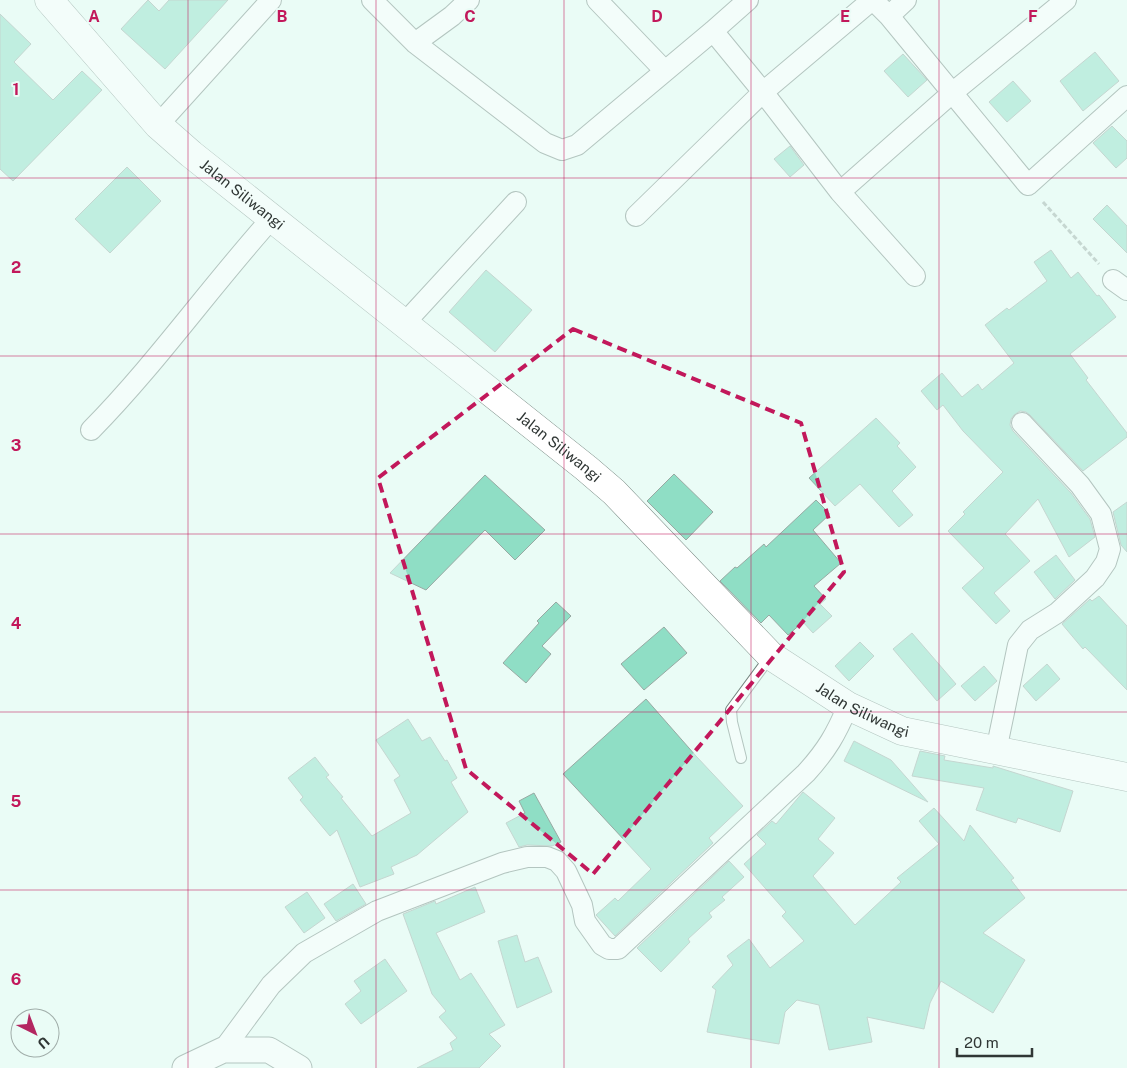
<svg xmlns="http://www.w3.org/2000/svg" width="1127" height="1068" viewBox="0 0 1127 1068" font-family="'Public Sans',sans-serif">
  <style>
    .building { fill: #8fdec5; stroke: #98a9a3 }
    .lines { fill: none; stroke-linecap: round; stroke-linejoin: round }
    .service-casing { stroke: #73847e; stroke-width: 12 }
    .minor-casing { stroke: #73847e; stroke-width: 22 }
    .tertiary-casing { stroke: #73847e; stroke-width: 27 }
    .primary-casing { stroke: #73847e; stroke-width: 29 }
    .path { stroke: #9caaa5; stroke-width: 3; stroke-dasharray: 5 2.5; stroke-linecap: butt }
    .service { stroke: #fff; stroke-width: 10 }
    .minor { stroke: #fff; stroke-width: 20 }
    .tertiary { stroke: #fff; stroke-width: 25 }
    .primary { stroke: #fff; stroke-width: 28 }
    .marked { fill: none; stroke: #c2185b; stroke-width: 4; stroke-dasharray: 10 6; stroke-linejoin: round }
    .grid { fill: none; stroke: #c2185b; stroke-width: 1; stroke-opacity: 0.55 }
    .labels { text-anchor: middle; stroke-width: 4; stroke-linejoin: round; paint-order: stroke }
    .street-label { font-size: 15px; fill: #303735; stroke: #eafcf6 }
    .grid-label { font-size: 16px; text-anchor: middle; font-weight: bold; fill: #c2185b; stroke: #eafcf6; stroke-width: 4; stroke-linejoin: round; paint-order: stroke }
  </style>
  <rect width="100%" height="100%" fill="#eafcf6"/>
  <path class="building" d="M148,0L159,11L169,0H228L165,69L121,29Z
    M0,14L31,44L14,62L53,100L82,71L102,90L13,181L0,169Z
    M1095,52L1119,81L1083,111L1060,81Z
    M903,54L927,80L908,97L884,71Z
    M1013,81L1031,101L1007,122L989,102Z
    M1112,126L1127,141V158L1116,168L1093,143Z
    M790,146L804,165L790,177L774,159Z
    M127,167L161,201L110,253L75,219Z
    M1107,205L1127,226V253L1093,219Z
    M1051,250L1071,278L1078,272L1097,296L1099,295L1116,317L1070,354L1088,378L1086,380L1127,433V437L1083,471L1030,415L1026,412L1020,411L1014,415L1011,419L1010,425L1013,431L1071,493L1090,519L1095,537L1069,557L1038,499L1005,534L1030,561L994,593L1010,611L996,624L962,588L984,568L948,531L965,514L963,512L1003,472L963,431L943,405L937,410L921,391L942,373L962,397L978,384L982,390L1014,363L985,325L1007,308L1009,310L1047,281L1034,262Z
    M486,270L532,310L495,352L449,312Z
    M876,418L900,443L897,446L916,467L892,491L913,515L899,527L860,484L835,506L809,478Z
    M674,474L713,512L686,540L647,501Z
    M485,475L545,530L515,560L485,530L426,590L390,573Z
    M816,500L830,514L813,530L841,563L814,586L826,599L820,604L832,616L813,633L803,622L788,635L769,615L761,623L720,581L735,567L737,568L764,544L766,547Z
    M1127,502V552L1121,545L1113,512Z
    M1056,555L1075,580L1055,599L1034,572Z
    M1099,596L1127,626V690L1085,647L1083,649L1062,624L1090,599L1092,601Z
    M556,602L571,616L542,646L551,654L526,683L503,663L539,623L537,621Z
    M664,627L687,653L644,690L621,664Z
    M912,633L956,684L937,701L893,649Z
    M860,642L874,656L849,681L835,666Z
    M1047,664L1060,679L1036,701L1023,686Z
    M984,666L997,681L975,701L961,686Z
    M646,699L696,756L743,806L709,838L713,843L615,936L596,915L615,898L618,901L651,869L563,774Z
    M408,719L422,741L430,737L445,761L447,760L457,778L451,782L468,812L417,855L391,867L394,874L360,887L337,830L330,836L300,800L303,797L288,778L315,757L329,775L326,777L343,797L341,798L372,836L411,813L394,780L400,776L376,740Z
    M854,741L891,760L928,802L844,761Z
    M920,751L945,756L944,760L993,768V766L1073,791L1060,832L1018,818L1016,823L976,810L984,788L912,776Z
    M803,792L835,818L818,839L834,853L813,876L855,925L901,882L897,878L939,844L919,821L934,808L964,841L970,825L1014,878L1011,880L1025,898L983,933L1025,960L993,1013L941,981L930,1003L924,1029L867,1017L872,1042L829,1050L819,1005L797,1000L785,1012L779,1044L707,1032L716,990L712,987L733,965L727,956L749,939L770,968L804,941L782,916L786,912L744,864L766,844L757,835L772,821L776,824Z
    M534,793L561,842L552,846L527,845L519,847L506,823L525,813L519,801Z
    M729,861L744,877L722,897L725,900L709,913L712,917L688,939L690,942L661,972L637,948Z
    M353,884L366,904L336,921L324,904Z
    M475,887L485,912L436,933L460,980L471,973L505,1025L489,1034L501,1046L479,1068H417L453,1050L450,1043L457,1038L439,1017L446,1011L432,994L403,914L435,901L436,904Z
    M307,892L325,918L304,933L285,907Z
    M517,935L525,962L538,957L552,992L517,1008L498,941Z
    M385,959L407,991L361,1024L345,1004L361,991L354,981Z"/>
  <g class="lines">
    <defs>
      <path id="service" d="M741,758L732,722L731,710L770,657"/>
      <path id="minor" d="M372,0L415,43L545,143L562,150L577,145L713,31L748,0
        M597,0L665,71
        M873,0L889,16L1028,185L1127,96
        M889,16L906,0
        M713,31L763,92L840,192L915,276
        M415,43L452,16L469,0
        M158,125L271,0
        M840,192L952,93L1066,0
        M636,216L763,92L872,0
        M1113,280L1127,290
        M406,324L413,314L516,202
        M91,430C156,364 210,287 272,218
        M996,751L1018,645L1030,630L1057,613L1095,578L1106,562L1110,549L1101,514L1080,485L1022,423
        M223,1050L271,985L304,953L377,911L502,863L527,857H547L557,861L566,871L582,905L585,921L602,945L609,949H618L806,773C827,750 836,734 848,706"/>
      <path id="tertiary" d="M185,1068L223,1050H269L299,1068"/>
      <g id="primary">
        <path id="s1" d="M49,0L158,125L191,154L586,468L614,492L771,656L848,706L902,731L1127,777"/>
      </g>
    </defs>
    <use href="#service" class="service-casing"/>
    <use href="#minor" class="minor-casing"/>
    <use href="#tertiary" class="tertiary-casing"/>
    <use href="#primary" class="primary-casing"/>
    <path class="path" d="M1043,202L1099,264"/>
    <use href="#service" class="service"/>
    <use href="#minor" class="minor"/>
    <use href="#tertiary" class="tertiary"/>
    <use href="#primary" class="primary"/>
  </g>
  <path d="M0 0H1127V1068H0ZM573,329L801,423L844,572L593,874L466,769L378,478Z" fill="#eafcf6" fill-opacity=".55" fill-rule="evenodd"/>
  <path class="marked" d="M573,329L801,423L844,572L593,874L466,769L378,478Z"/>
  <path class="grid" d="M188,0V1068M376,0V1068M564,0V1068M751,0V1068M939,0V1068M0,178H1127M0,356H1127M0,534H1127M0,712H1127M0,890H1127"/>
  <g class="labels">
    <g class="street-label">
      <text dy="5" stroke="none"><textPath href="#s1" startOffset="275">Jalan Siliwangi</textPath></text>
      <text dy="5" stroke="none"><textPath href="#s1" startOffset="680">Jalan Siliwangi</textPath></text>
      <text dy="5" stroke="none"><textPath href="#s1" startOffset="1085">Jalan Siliwangi</textPath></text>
    </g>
  </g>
  <g class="grid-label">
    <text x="94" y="22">A</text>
    <text x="282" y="22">B</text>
    <text x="470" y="22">C</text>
    <text x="657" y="22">D</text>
    <text x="845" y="22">E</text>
    <text x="1033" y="22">F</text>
    <text x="16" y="95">1</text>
    <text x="16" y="273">2</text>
    <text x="16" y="451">3</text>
    <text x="16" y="629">4</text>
    <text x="16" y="807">5</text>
    <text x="16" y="985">6</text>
  </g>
  <g transform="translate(35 1033) rotate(138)"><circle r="24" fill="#eafcf6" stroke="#a0ada9"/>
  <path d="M0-4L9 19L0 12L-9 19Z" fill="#b32761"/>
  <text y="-8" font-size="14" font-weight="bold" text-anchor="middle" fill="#303735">U</text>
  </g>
  <path d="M957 1048v8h75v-8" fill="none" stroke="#303735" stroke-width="2.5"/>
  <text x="964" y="1048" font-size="15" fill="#303735" stroke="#eafcf6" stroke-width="4" paint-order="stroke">20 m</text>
</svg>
